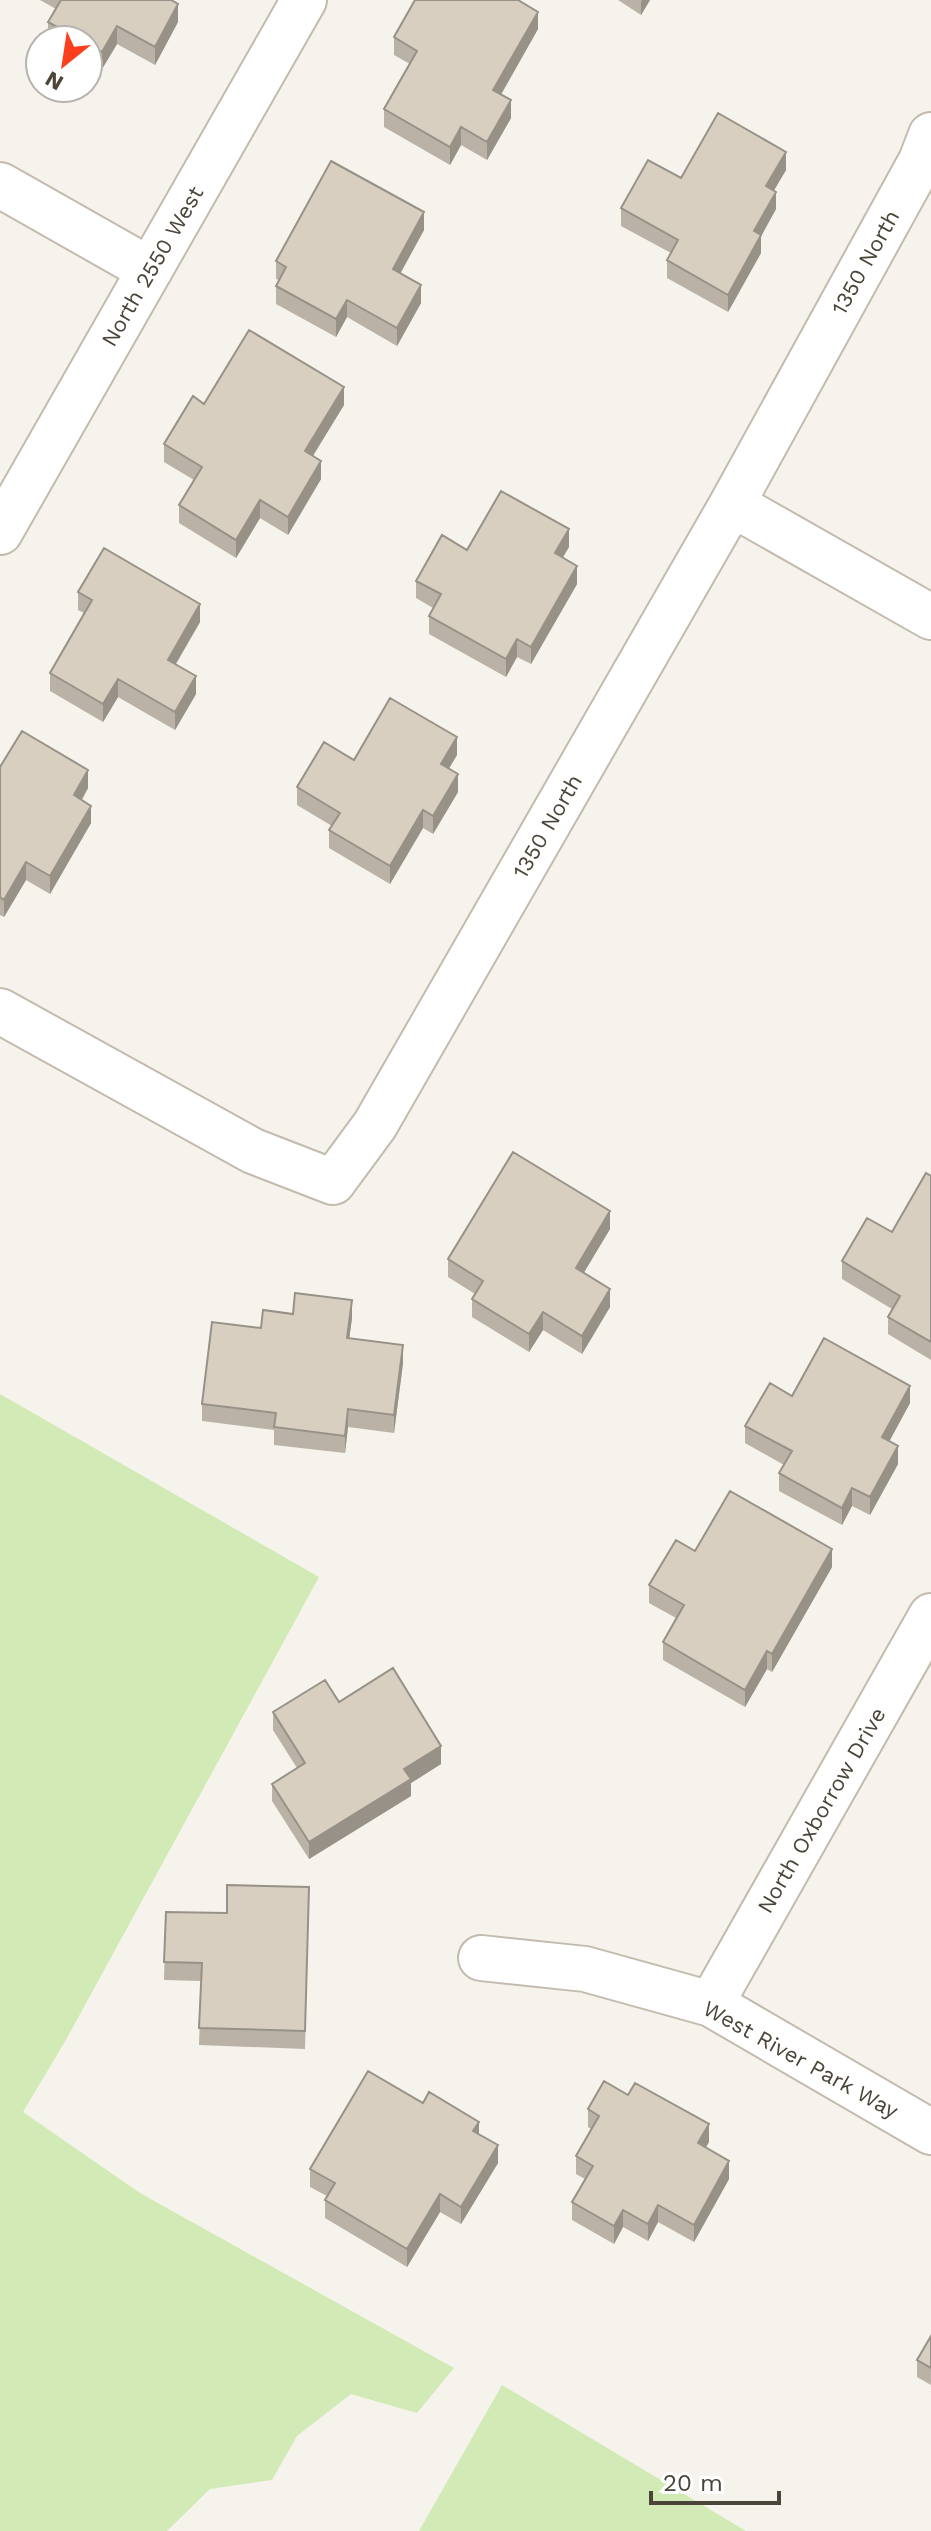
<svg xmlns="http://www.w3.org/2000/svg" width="931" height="2531" viewBox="0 0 931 2531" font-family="'Work Sans',sans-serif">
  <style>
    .green { fill: #d2eab5 }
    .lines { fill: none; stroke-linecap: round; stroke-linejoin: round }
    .minor-casing { stroke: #c2bbae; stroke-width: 48 }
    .minor { stroke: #fff; stroke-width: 44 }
    .wall { fill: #bab2a6 }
    .shaded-wall { fill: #979187 }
    .building { fill: #d8cfc1; stroke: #979187; stroke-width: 2 }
    .labels { text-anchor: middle; stroke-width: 6; stroke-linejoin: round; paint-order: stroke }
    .street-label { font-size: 22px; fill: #4b4439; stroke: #fff }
  </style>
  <rect width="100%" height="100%" fill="#f6f3ec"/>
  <path class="green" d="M0,1394L319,1577L67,2038L23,2112L140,2193L454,2368L417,2413L351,2394L297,2436L272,2480L210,2489L167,2531H0Z
    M502,2385L746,2531H419Z"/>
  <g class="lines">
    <defs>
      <path id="minor" d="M0,185L150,270
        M732,504L931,617
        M0,532L304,0
        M0,1011L253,1151L333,1182L375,1125L732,504L921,161L931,135
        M481,1958L585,1969L711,2004L931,2132
        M711,2004L931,1616"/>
    </defs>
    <use href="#minor" class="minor-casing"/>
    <use href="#minor" class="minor"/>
  </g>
  <path class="wall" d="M40,0H171L178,22L155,65L117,44L102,69L88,62V40H48V22L56,9Z
    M618,0H650L641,15Z
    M538,29L501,95L511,118L487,160L461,145L450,165L384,127V109L410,64L394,55V37Z
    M786,170L774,190L776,209L761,235V253L728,312L667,278V260L671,253L621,226V208L681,178Z
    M424,230L400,273L421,303L397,346L347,317L336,337L276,304V286L279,280L276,279V261Z
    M204,404L344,405L312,456L321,479L288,535L260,518L236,558L179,523V505L194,480L164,462V444Z
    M569,547L562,558L577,584L531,664L517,657L506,677L429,634V616L433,608L416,598V581L467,550Z
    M78,592L200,622L176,664L196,694L175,730L118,697L103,722L50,691V673L84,613L78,610Z
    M457,755L449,768L458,792L433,834L423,828L390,884L329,848V830L332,826L297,805V787L354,760Z
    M0,767L88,788L82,800L91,823L50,894L26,880L4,917L0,915Z
    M931,1176V1360L888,1334V1317L892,1309L842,1279V1261L892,1232Z
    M610,1229L583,1273L610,1307L582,1354L543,1330L529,1352L472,1317V1299L475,1294L448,1277V1259Z
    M293,1314L352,1318L349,1338L403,1363L394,1433L348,1427L345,1453L274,1445V1430L202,1421V1404L261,1328Z
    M792,1396L910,1403L889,1441L898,1464L870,1515L852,1506L842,1525L779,1491V1473L784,1465L745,1443V1426Z
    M695,1551L832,1567L772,1672L767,1669L745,1707L663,1660V1642L676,1618L649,1603V1585Z
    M339,1702L441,1764L411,1783V1796L309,1859L272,1801V1784L297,1768L273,1730V1712Z
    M309,1887L305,2049L199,2045L201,1981L164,1980L166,1912L227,1913Z
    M588,2109L709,2142L706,2147L729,2179L694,2242L658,2222L648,2241L623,2227L614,2244L572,2220V2202L585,2179L576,2174V2156L591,2129L588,2127Z
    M479,2134L498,2163L461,2224L440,2212L407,2267L325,2218V2200L327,2196L310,2187V2169Z
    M931,2336V2385L917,2377V2360Z"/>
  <path class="shaded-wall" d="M642,0H650L641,15V2Z
    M178,4V22L155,65V47Z
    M538,12V29L493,108V90Z
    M117,26V44L102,69V52Z
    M511,100V118L487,160V142Z
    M461,127V145L450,165V147Z
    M786,152V170L766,204V186Z
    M776,192V209L758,242L761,235V253L728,312V295L754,231Z
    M424,212V230L393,287V269Z
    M421,285V303L397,346V328Z
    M347,300V317L336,337V319Z
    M344,387V405L305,469V451Z
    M321,461V479L288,535V517Z
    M260,500V518L236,558V540Z
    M569,529V547L555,571V553Z
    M577,566V584L531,664V647Z
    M200,604V622L168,677V660Z
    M517,639V657L506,677V659Z
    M196,676V694L175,730V712Z
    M118,679V697L103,722V704Z
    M457,737V755L441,782V764Z
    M88,770V788L74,813V795Z
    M458,774V792L433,834V816Z
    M91,806V823L50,894V876Z
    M423,810V828L390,884V866Z
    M26,862V880L4,917V900Z
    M610,1211V1229L576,1286V1268Z
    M610,1289V1307L582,1354V1336Z
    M352,1300V1318L347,1356V1338Z
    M543,1312V1330L529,1352V1334Z
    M403,1345V1363L394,1433V1415Z
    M910,1386V1403L882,1455V1437Z
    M348,1409V1427L345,1453V1436Z
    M898,1446V1464L870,1515V1497Z
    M852,1488V1506L842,1525V1508Z
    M832,1549V1567L772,1672V1654Z
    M767,1651V1669L745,1707V1690Z
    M441,1746V1764L411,1783V1796L309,1859V1842L404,1769Z
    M479,2122V2140L473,2131Z
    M709,2124V2142L698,2161V2143Z
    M498,2145V2163L461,2224V2207Z
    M729,2161V2179L694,2242V2225Z
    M440,2194V2212L407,2267V2249Z
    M658,2205V2222L648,2241V2224Z
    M623,2210V2227L614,2244V2226Z"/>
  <path class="building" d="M61,0H171L178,4L155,47L117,26L102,52L88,44V40H81L48,22Z
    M415,0H518L538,12L493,90L511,100L487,142L461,127L450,147L384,109L417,51L394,37Z
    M718,113L786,152L766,186L776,192L754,231L761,235L728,295L667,260L678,240L621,208L648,160L681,178Z
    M331,161L424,212L393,269L421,285L397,328L347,300L336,319L276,286L286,267L276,261Z
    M249,330L344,387L305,451L321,461L288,517L260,500L236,540L179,505L202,467L164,444L193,396L204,404Z
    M501,491L569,529L555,553L577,566L531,647L517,639L506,659L429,616L441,594L416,581L442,535L467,550Z
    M104,548L200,604L168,660L196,676L175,712L118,679L103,704L50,673L92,600L78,592Z
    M390,698L457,737L441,764L458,774L433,816L423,810L390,866L329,830L340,813L297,787L324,742L354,760Z
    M22,731L88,770L74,795L91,806L50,876L26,862L4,900L0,897V767Z
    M513,1152L610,1211L576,1268L610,1289L582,1336L543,1312L529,1334L472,1299L483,1281L448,1259Z
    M926,1173L931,1176V1342L888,1317L900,1296L842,1261L867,1218L892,1232Z
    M295,1293L352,1300L347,1338L403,1345L394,1415L348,1409L345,1436L274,1427L276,1413L202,1404L212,1322L261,1328L263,1310L293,1314Z
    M824,1338L910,1386L882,1437L898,1446L870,1497L852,1488L842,1508L779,1473L792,1451L745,1426L770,1383L792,1396Z
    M730,1491L832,1549L772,1654L767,1651L745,1690L663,1642L684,1605L649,1585L676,1540L695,1551Z
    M393,1668L441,1746L404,1769L411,1779L309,1842L272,1784L305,1763L273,1712L325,1680L339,1702Z
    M227,1885L309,1887L305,2031L199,2028L202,1963L164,1962L166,1912L227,1913Z
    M368,2071L423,2103L429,2092L479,2122L473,2131L498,2145L461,2207L440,2194L407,2249L325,2200L335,2183L310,2169Z
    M604,2081L628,2095L635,2083L709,2124L698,2143L729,2161L694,2225L658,2205L648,2224L623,2210L614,2226L572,2202L593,2166L576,2156L599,2116L588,2109Z
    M931,2336V2368L917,2360Z"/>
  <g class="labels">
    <g class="street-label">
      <text transform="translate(865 262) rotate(-61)" y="8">1350 North</text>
      <text transform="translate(152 266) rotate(-60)" y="8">North 2550 West</text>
      <text transform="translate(547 826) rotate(-60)" y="8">1350 North</text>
      <text transform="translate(821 1810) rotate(-60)" y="8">North Oxborrow Drive</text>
      <text transform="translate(801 2059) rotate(29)" y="8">West River Park Way</text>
    </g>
  </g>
  <g transform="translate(64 64) rotate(210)"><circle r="38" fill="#ffffff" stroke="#b7b4b0" stroke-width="2"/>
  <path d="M0-6L14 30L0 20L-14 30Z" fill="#fc3f1d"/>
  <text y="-12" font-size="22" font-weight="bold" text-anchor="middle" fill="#4b4439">N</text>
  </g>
  <path d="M651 2491v12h128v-12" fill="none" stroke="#4b4439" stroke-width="4"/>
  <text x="663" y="2491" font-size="24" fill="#4b4439" stroke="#ffffff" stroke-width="6" paint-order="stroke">20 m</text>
</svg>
